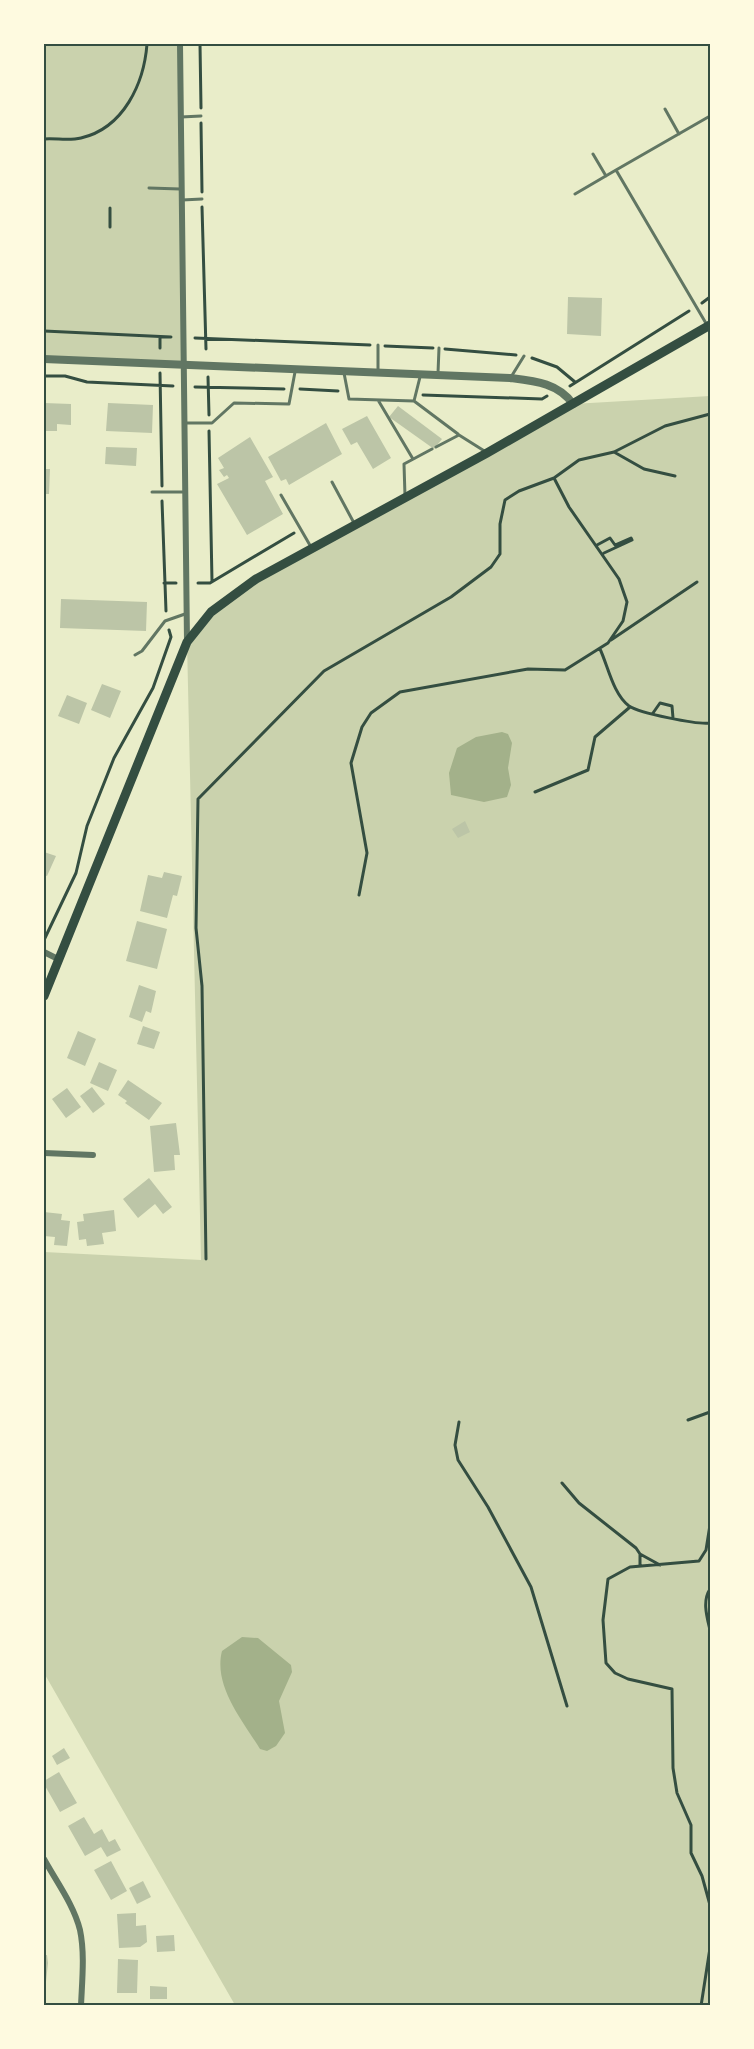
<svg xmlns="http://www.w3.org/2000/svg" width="754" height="2049" viewBox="0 0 754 2049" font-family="Cabin,sans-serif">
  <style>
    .green { fill: #cad2ad }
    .water { fill: #a3b18a }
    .building { fill: #bcc5a7 }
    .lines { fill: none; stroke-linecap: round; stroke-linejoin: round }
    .path { stroke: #344e41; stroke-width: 3 }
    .service { stroke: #617663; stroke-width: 3 }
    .minor { stroke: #617663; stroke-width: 6 }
    .tertiary { stroke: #617663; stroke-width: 8 }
    .secondary { stroke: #344e41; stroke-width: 9 }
    .neatline { fill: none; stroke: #344e41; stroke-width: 2 }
  </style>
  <rect width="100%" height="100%" fill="#e9edc9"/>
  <path class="green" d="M44,44H180L184,365L44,359Z
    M710,396V2005H235L44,1673V1252L201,1260L187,642L211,612L256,579L573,404Z"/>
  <path class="water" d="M502,732L508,734L512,743L508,768L511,785L507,797L484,802L451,795L449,773L457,748L476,737Z
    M242,1637L258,1638L291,1665L292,1672L279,1701L285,1733L276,1746L267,1751L260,1749C243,1721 213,1686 222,1651Z"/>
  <path class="building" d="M568,297L602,298L601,336L567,334Z
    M44,403L71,404V425L57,424V431H44Z
    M108,403L153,405L152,433L106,431Z
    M398,406L442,439L434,449L389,417Z
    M367,416L391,458L373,469L357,442L351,445L342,429Z
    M326,423L342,454L289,485L286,479L281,481L268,457Z
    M250,437L273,477L265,481L283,514L247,535L217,484L229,478L227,475L224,477L219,470L224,468L218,458Z
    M106,447L137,448L136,466L105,464Z
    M44,469H50L49,494H44Z
    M61,599L147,602L146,631L60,628Z
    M102,684L121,691L110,718L91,710Z
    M67,695L87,703L79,724L58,716Z
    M465,821L470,832L458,838L452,829Z
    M44,852L56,856L47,876L44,875Z
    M164,872L182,876L177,896L173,895L167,918L140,911L148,875L162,878Z
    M137,921L167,929L157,969L126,961Z
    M139,985L156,991L151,1013L146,1011L142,1022L129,1017Z
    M143,1026L160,1032L154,1049L137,1044Z
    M78,1031L96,1039L85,1066L67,1058Z
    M99,1062L117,1070L108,1091L90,1083Z
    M128,1080L162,1103L149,1120L125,1103L127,1101L118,1095Z
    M92,1087L105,1104L93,1113L80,1096Z
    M67,1088L81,1107L66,1118L52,1099Z
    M176,1123L180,1155H174L175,1170L154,1172L150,1126Z
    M149,1178L172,1207L163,1214L155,1204L138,1218L123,1199Z
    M114,1210L116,1231L102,1233L104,1244L87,1246L86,1239L79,1240L77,1222L84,1221L83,1214Z
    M44,1212L62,1214L61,1220L70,1221L67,1246L54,1245L55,1237L44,1236Z
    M64,1748L70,1758L57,1765L52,1756Z
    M59,1772L77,1803L60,1812L44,1784V1781Z
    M84,1817L94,1834L102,1829L109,1842L115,1839L121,1850L107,1857L101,1847L85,1856L68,1826Z
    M111,1861L127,1891L111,1900L94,1870Z
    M143,1881L151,1897L137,1904L129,1888Z
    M136,1913V1926L146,1925L147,1942L140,1947L119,1948L117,1914Z
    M174,1935L175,1951L157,1952L156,1936Z
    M44,1955H47L48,1963L45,1991Z
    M118,1959L138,1960L137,1993H117Z
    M150,1986L167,1987V1999H150Z"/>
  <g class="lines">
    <path class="path" d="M200,44L201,108
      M201,123L202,192
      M44,139C56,138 69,141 81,138C124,128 144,83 147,44
      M202,207L206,349
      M110,227V208
      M702,303L710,297
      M44,331L171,337
      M195,338L370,345
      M385,346L433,348
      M160,348V337
      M445,349L516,355
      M532,358L557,367L575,382
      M160,373L162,486
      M44,376H65L87,382L173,386
      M208,377L209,415
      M570,386L689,311
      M195,387L284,389
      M300,389L338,391
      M423,395L542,399L547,396
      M209,431L212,581
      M614,452L644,469L675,476
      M162,501L166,611
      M597,545L610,538L615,545L631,538L632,540L604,553
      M164,583H176
      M198,583H210L294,533
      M611,640L697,582
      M600,649C608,666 613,694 629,706C639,713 698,725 710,723
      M653,713L660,703L672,706L673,718
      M535,792L588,770L595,737L630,707
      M359,895L367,853L351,763L362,727L371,713L400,692L528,669L565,670L608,643L623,621L627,602L619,579L569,507L554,478L579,460L614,452L665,426L710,414
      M44,940L76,873L87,826L114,758L153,688L171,637L169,630
      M206,1259L202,986L196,928L198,799L324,671L451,597L491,567L500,554V524L505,500L519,491L554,478
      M688,1420L710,1412
      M459,1422L455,1445L458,1460L488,1507L531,1587L567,1706
      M562,1483L579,1503L636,1548L640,1554V1565
      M710,1525L706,1550L699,1561L630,1567L608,1579L603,1620L606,1663L615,1673L628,1679L672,1689L673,1768L677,1793L691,1825V1853L702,1876L710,1905
      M640,1554L660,1565
      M710,1589C702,1601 707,1617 710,1630
      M701,2006L710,1948"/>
    <path class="service" d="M665,109L679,134
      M181,117L201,116
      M593,154L606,176
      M149,188L180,189
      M575,194L616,170
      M182,200L202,199
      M707,325L616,170L710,116
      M378,345V371
      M344,373L349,399L414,401L420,377
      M438,373L439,348
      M511,377L524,356
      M378,400L413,459
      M414,401L458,434
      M186,423H212L234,403L289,404L295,372
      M436,447L459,435L486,452
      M332,482L354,523
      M152,492H184
      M281,495L311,547
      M405,496L404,464L432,449
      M135,655L142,651L165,621L185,614"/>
    <path class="minor" d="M180,44L187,641
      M44,952L58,959
      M44,1153L93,1155
      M44,1859C56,1881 74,1905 80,1930C85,1954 82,1981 81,2006"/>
    <path class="tertiary" d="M44,359L510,378C535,381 558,383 573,404"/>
    <path class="secondary" d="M44,996L187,642L211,612L256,579L487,453L710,325"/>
  </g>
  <rect width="754" height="2049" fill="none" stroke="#fefae0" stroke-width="90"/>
  <rect x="45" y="45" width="664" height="1959" class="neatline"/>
</svg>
